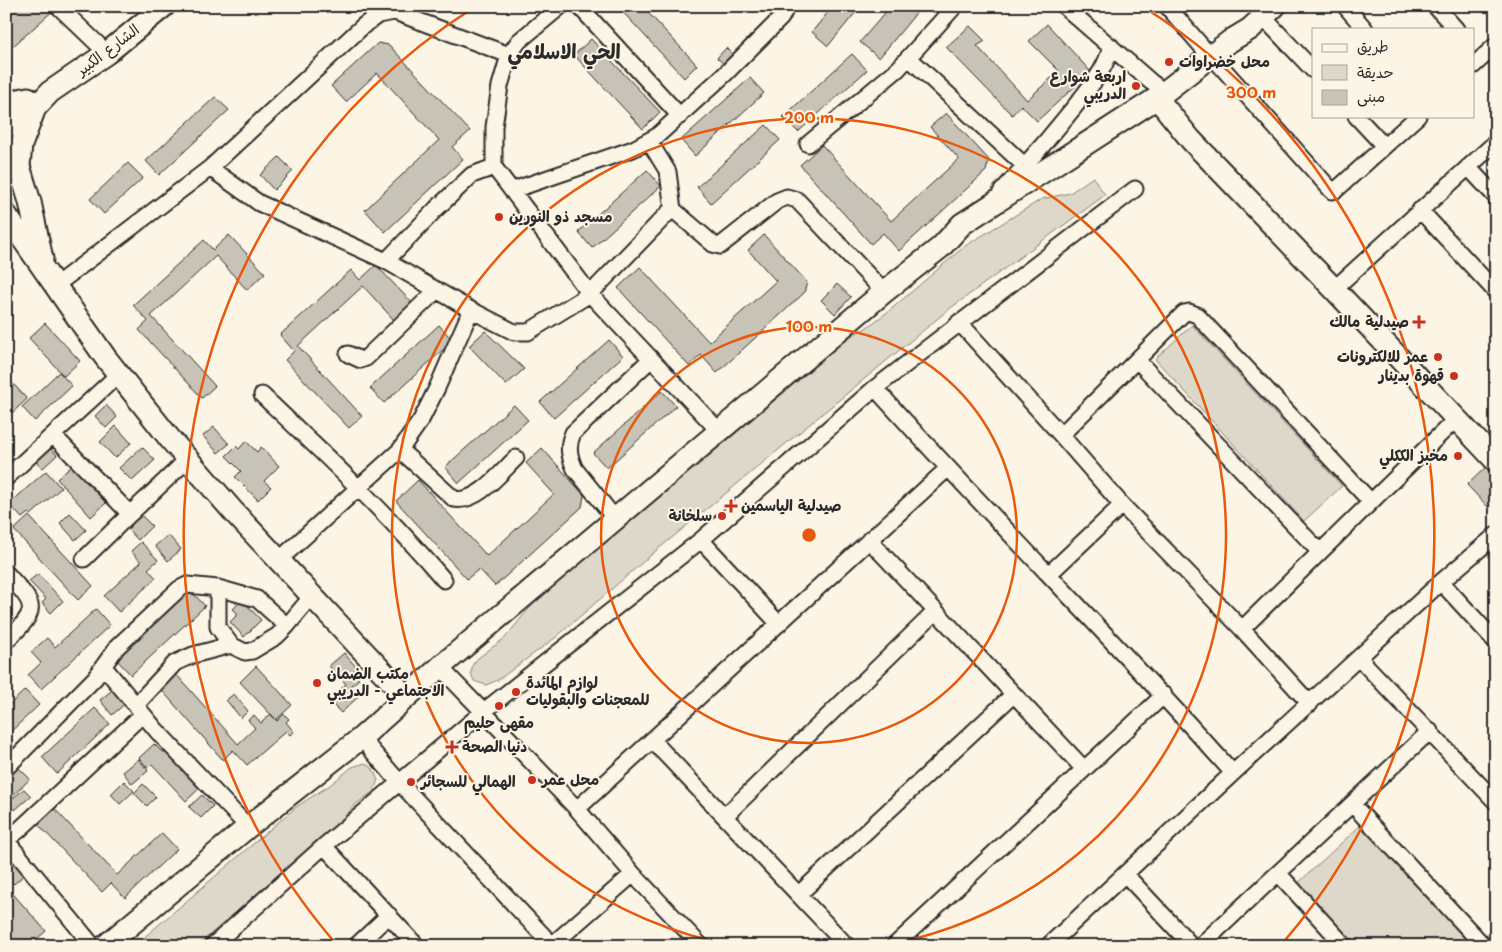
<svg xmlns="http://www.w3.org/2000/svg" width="1502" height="952" viewBox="0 0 1502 952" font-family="'Playpen Sans','Playpen Sans Arabic',sans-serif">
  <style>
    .green { fill: #ded8ca; stroke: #84827a }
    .building { fill: #c8c3b7; stroke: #2b2b2b }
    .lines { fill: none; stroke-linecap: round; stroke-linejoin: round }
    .street-casing { stroke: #2b2b2b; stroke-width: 19 }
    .secondary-casing { stroke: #2b2b2b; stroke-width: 25 }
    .street { stroke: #fcf5e5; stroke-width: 15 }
    .secondary { stroke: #fcf5e5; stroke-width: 21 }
    .ring { fill: none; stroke: #e8590c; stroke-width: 2.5 }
    .poi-dot { fill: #c8321e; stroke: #fcf5e5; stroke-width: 2 }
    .labels { text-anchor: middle; stroke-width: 4; stroke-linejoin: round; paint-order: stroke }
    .street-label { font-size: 15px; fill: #2b2b2b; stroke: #fcf5e5 }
    .poi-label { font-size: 15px; font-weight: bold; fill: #2b2b2b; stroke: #fcf5e5; text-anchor: start }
    .district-label { font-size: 20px; font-weight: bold; fill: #2b2b2b; stroke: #fcf5e5 }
    .centre { fill: #e8590c; stroke: #fcf5e5; stroke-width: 2.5 }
    .ring-label { font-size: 15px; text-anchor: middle; font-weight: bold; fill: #e8590c; stroke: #fcf5e5; stroke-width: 4; stroke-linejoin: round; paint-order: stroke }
  </style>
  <rect width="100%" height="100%" fill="#fcf5e5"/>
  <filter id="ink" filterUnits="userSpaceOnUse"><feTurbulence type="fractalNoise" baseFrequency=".02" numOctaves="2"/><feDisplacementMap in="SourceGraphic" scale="10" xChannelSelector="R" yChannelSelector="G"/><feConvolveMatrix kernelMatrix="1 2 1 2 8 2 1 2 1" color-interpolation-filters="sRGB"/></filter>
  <g filter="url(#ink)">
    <path class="green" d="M1093,177L1105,195L948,310L651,555L555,638L498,680L486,685L474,681L471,673L473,664L478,658L505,638L526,612L549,589L845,339L866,328L889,311L965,246L1042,199L1070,193Z
      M1192,325L1342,486L1304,521L1155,359Z
      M365,763L373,769L378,780L373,792L356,804L342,819L197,946H134L296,807L330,785L352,767Z
      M1364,822L1474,946H1350L1295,886Z"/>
    <path class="building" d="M6,6H54L56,8L10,49H6Z
      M623,6H642L697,65L684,78L620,9Z
      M833,6H861L828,46L812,32Z
      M891,6H922L879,58L860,42Z
      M1047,24L1091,72L1037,121L1021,105L1012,115L946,47L970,26L985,41L977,46L1027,100L1059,71L1029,41Z
      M591,39L660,112L643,129L574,55Z
      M378,43L389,45L470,131L452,147L463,159L385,232L365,210L439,140L377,73L346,102L331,86Z
      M726,48L734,55L725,65L717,58Z
      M852,54L867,70L798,132L783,117Z
      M750,78L764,93L695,156L681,140Z
      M215,97L229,110L159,175L146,161Z
      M946,113L989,160L986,171L899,251L883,233L871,244L800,165L822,145L891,221L959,159L930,127Z
      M766,125L780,140L711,203L697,187Z
      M279,157L293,171L274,190L260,175Z
      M128,163L143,178L104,214L90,199Z
      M647,170L661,186L592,248L578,232Z
      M229,235L265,273L247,290L216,256L151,316L215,386L202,398L139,330L148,321L133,305L204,240L213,250Z
      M764,235L807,282L804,293L717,373L701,355L689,366L618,288L640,267L709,342L776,281L748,250Z
      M376,265L412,303L394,320L363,286L298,346L362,416L349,428L285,360L294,351L280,335L351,270L360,280Z
      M837,284L851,297L835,314L821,300Z
      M45,323L80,361L64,376L29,338Z
      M439,325L453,341L384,403L370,388Z
      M485,331L524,369L506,385L469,346Z
      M609,340L623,356L554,418L540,402Z
      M59,372L72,386L35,421L22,407Z
      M6,376L27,399L11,414L6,408Z
      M662,391L676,406L607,468L593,453Z
      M106,405L117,417L106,428L95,416Z
      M514,405L528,420L459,483L445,467Z
      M116,426L131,443L115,458L100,442Z
      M214,427L229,444L218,453L203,436Z
      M246,441L257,452L261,447L279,466L264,481L271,487L258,500L235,477L241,471L226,456L236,446L239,449Z
      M48,446L57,455L43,468L34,460Z
      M142,447L155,460L132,481L119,468Z
      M542,448L584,495L582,507L495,586L479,569L467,579L396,501L418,480L487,556L554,494L526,463Z
      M72,466L106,503L91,517L57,479Z
      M1487,466L1496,476V500L1488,507L1467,485Z
      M46,471L61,488L31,515L28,513L22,518L9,504Z
      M70,513L86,530L75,540L60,523Z
      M139,513L152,526L138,540L126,527Z
      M29,516L93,586L78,600L14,530Z
      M168,535L181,549L168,561L155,546Z
      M141,542L158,560L148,569L156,578L119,612L104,596L141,562L131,551Z
      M38,574L63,601L51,613L42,603L46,599L29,581Z
      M190,590L205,606L131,675L116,659Z
      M242,600L261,620L244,637L230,622L238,614L233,609Z
      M96,609L110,625L41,689L28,675L41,663L31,652L47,638L55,647Z
      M344,653L357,668L352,672L359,679L349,688L358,697L341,713L329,701L346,684L329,666Z
      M256,666L292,705L276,720L240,682Z
      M175,673L238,744L255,728L248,720L254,715L261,723L271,714L277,721L284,714L289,719L286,722L294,732L290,735L286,731L247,765L233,750L223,760L159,687Z
      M116,687L128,701L112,715L100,700Z
      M25,690L39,705L6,736V708Z
      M234,694L248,711L241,718L226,700Z
      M95,708L110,724L57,774L42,757Z
      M154,744L162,752L166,748L202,786L186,801L152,764L148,768L139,758Z
      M139,759L148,771L132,784L123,772Z
      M14,763L30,779L6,802V770Z
      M124,781L134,791L120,804L111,794Z
      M143,784L156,797L147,806L134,793Z
      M24,789L31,796L15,810L8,802Z
      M202,795L213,806L201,818L189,807Z
      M52,806L117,875L162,833L177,849L125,898L111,883L102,892L36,822Z
      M6,845L13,852L8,857L25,874L14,884L6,876Z
      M6,886L46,931L29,946H18L6,933Z"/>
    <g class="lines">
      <defs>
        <path id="street" d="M58,6L107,53
          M561,6L519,41L509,55L500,86L494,127V167L590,294L720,432
          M579,6L680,116
          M1064,6L1151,82L1165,92
          M1167,6L1210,56
          M1345,6L1365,29
          M1435,6L1456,29
          M1263,17L1313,70
          M909,58L1025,166
          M1218,63L1332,191L1336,190L1418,116
          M1473,66L1496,45
          M1356,116L1384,146
          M649,141L668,172L673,210
          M808,144L898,69L955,6
          M1468,167L1496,197
          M210,168L259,203L386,261L471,310L514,332H528L590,294L670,211L676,212L713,244L720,246L777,201L787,197L797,200L884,292
          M513,190L633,149L657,136L725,74L781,18L787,6
          M1001,192C1027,164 1052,135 1076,105C1090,86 1106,70 1111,46
          M1420,210L1496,292
          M386,261L436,209L472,175L494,167
          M56,285L210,168L363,26L378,15L395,12L509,55
          M1334,289L1496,142
          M959,322L1061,435L1122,505L1242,629L1310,704
          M348,354L361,360L366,358L437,290
          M1137,360L1320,552
          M875,388C992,519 1117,642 1233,773
          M262,395C325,455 387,513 444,580
          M53,435L130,514L188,459
          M1061,435L1184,313L1189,312L1197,315L1371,502L1242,629
          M400,450L454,499C477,504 501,472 516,458
          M6,478L119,374
          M1371,502L1456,419
          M616,520L575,469C569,456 567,446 573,433L651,359
          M701,540L779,624
          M869,540L1084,769
          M84,559L130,514
          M279,560L400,450L421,420L437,388L471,310
          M6,573C36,606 41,608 6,641
          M1049,574L1122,505
          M1441,582L1496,642
          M218,588V627L231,645L245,652L252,651L277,636L287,626L312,596
          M1359,658L1496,802
          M104,667L157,731L248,827
          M440,667L577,809L633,874L701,946
          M136,705L175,663L193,655L231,645
          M361,738L399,782L553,946
          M652,740L847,946
          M6,768L95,678L117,647L179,589L187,585L218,588L257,599L287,626
          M1352,804L1484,946
          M577,809L947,469
          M725,816L936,611
          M6,840L18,831L143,714
          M6,840L93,946
          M324,846L417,946
          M1278,873L1345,946
          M1125,874L1192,946
          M799,894L1014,694
          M552,945L633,874
          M212,946L324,846L484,711L701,540L875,388L1135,189
          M356,946L389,915
          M894,946L1164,695
          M1048,946L1233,773L1441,582L1496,535
          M1200,946L1430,731"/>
        <path id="secondary" d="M1157,98L1191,140L1334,289L1496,461
          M6,103L28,98
          M35,108L21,145L19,166L30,202L42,259
          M6,127L35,108L50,92L107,53L164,6
          M6,215L105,357L170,439L232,510L406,697
          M105,946L248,827L361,738L440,667L884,292L941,247L962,224L1157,98L1230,41L1250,29L1275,6"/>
      </defs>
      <use href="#street" class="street-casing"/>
      <use href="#secondary" class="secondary-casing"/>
      <use href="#street" class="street"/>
      <use href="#secondary" class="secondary"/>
    </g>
  </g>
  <g class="ring">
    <circle cx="809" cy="535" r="208"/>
    <path d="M737 946A417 417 0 1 1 881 946"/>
    <path d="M337 945A625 625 0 0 1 473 8M1145 8A625 625 0 0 1 1281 945"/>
  </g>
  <g class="poi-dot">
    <circle cx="1169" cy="62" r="5"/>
    <circle cx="1136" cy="86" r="5"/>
    <circle cx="499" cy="217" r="5"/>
    <path d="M1416.5 314.5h5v5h5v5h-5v5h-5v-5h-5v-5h5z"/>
    <circle cx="1438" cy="357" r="5"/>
    <circle cx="1454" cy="376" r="5"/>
    <circle cx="1458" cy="456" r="5"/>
    <path d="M728.5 498.5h5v5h5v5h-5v5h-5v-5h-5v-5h5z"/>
    <circle cx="722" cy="516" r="5"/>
    <circle cx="317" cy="683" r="5"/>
    <circle cx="516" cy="692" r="5"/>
    <circle cx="499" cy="706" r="5"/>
    <path d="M449.5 739.5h5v5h5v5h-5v5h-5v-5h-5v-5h5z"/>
    <circle cx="532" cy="780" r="5"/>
    <circle cx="411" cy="782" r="5"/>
  </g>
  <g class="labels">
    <g class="street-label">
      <text transform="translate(108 50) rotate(-37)" y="5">الشارع الكبير</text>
    </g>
    <g class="poi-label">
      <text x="1179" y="67">محل خضراوات</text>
      <text x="1126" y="82" text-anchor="end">اربعة شوارع<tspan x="1126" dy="17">الدريبي</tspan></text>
      <text x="509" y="222">مسجد ذو النورين</text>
      <text x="1409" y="327" text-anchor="end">صيدلية مالك</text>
      <text x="1428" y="362" text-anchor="end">عمر للالكترونات</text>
      <text x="1444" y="381" text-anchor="end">قهوة بدينار</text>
      <text x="1448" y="461" text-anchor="end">مخبز الككلي</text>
      <text x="741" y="511">صيدلية الياسمين</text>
      <text x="712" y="521" text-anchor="end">سلخانة</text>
      <text x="327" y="679">مكتب الضمان<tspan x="327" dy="17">الاجتماعي - الدريبي</tspan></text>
      <text x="526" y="688">لوازم المائدة<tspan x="526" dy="17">للمعجنات والبقوليات</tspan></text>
      <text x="499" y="728" text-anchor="middle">مقهى حليم</text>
      <text x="462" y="752">دنيا الصحة</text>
      <text x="542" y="785">محل عمر</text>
      <text x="421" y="787">الهمالي للسجائر</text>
    </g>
    <g class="district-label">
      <text x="564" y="59">الحي الاسلامي</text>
    </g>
  </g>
  <circle cx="809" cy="535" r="8" class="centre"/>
  <g class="ring-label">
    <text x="1251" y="98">300 m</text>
    <text x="809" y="123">200 m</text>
    <text x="809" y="332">100 m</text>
  </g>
  <rect width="1502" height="952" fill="none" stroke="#fcf5e5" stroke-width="25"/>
  <rect x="12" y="12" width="1477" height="927" fill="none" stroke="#2b2b2b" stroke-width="2" filter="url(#ink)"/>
  <rect x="1312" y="28" width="162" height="90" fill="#fcf5e5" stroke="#a8a49b"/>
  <rect x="1322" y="44" width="25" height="8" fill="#fcf5e5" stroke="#a8a49b"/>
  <text x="1357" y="52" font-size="15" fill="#2b2b2b">طريق</text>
  <rect x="1322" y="65" width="25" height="15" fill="#ded8ca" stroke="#a8a49b"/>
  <text x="1357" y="78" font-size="15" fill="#2b2b2b">حديقة</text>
  <rect x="1322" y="90" width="25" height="15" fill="#c8c3b7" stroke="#a8a49b"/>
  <text x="1357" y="102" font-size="15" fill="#2b2b2b">مبنى</text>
</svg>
